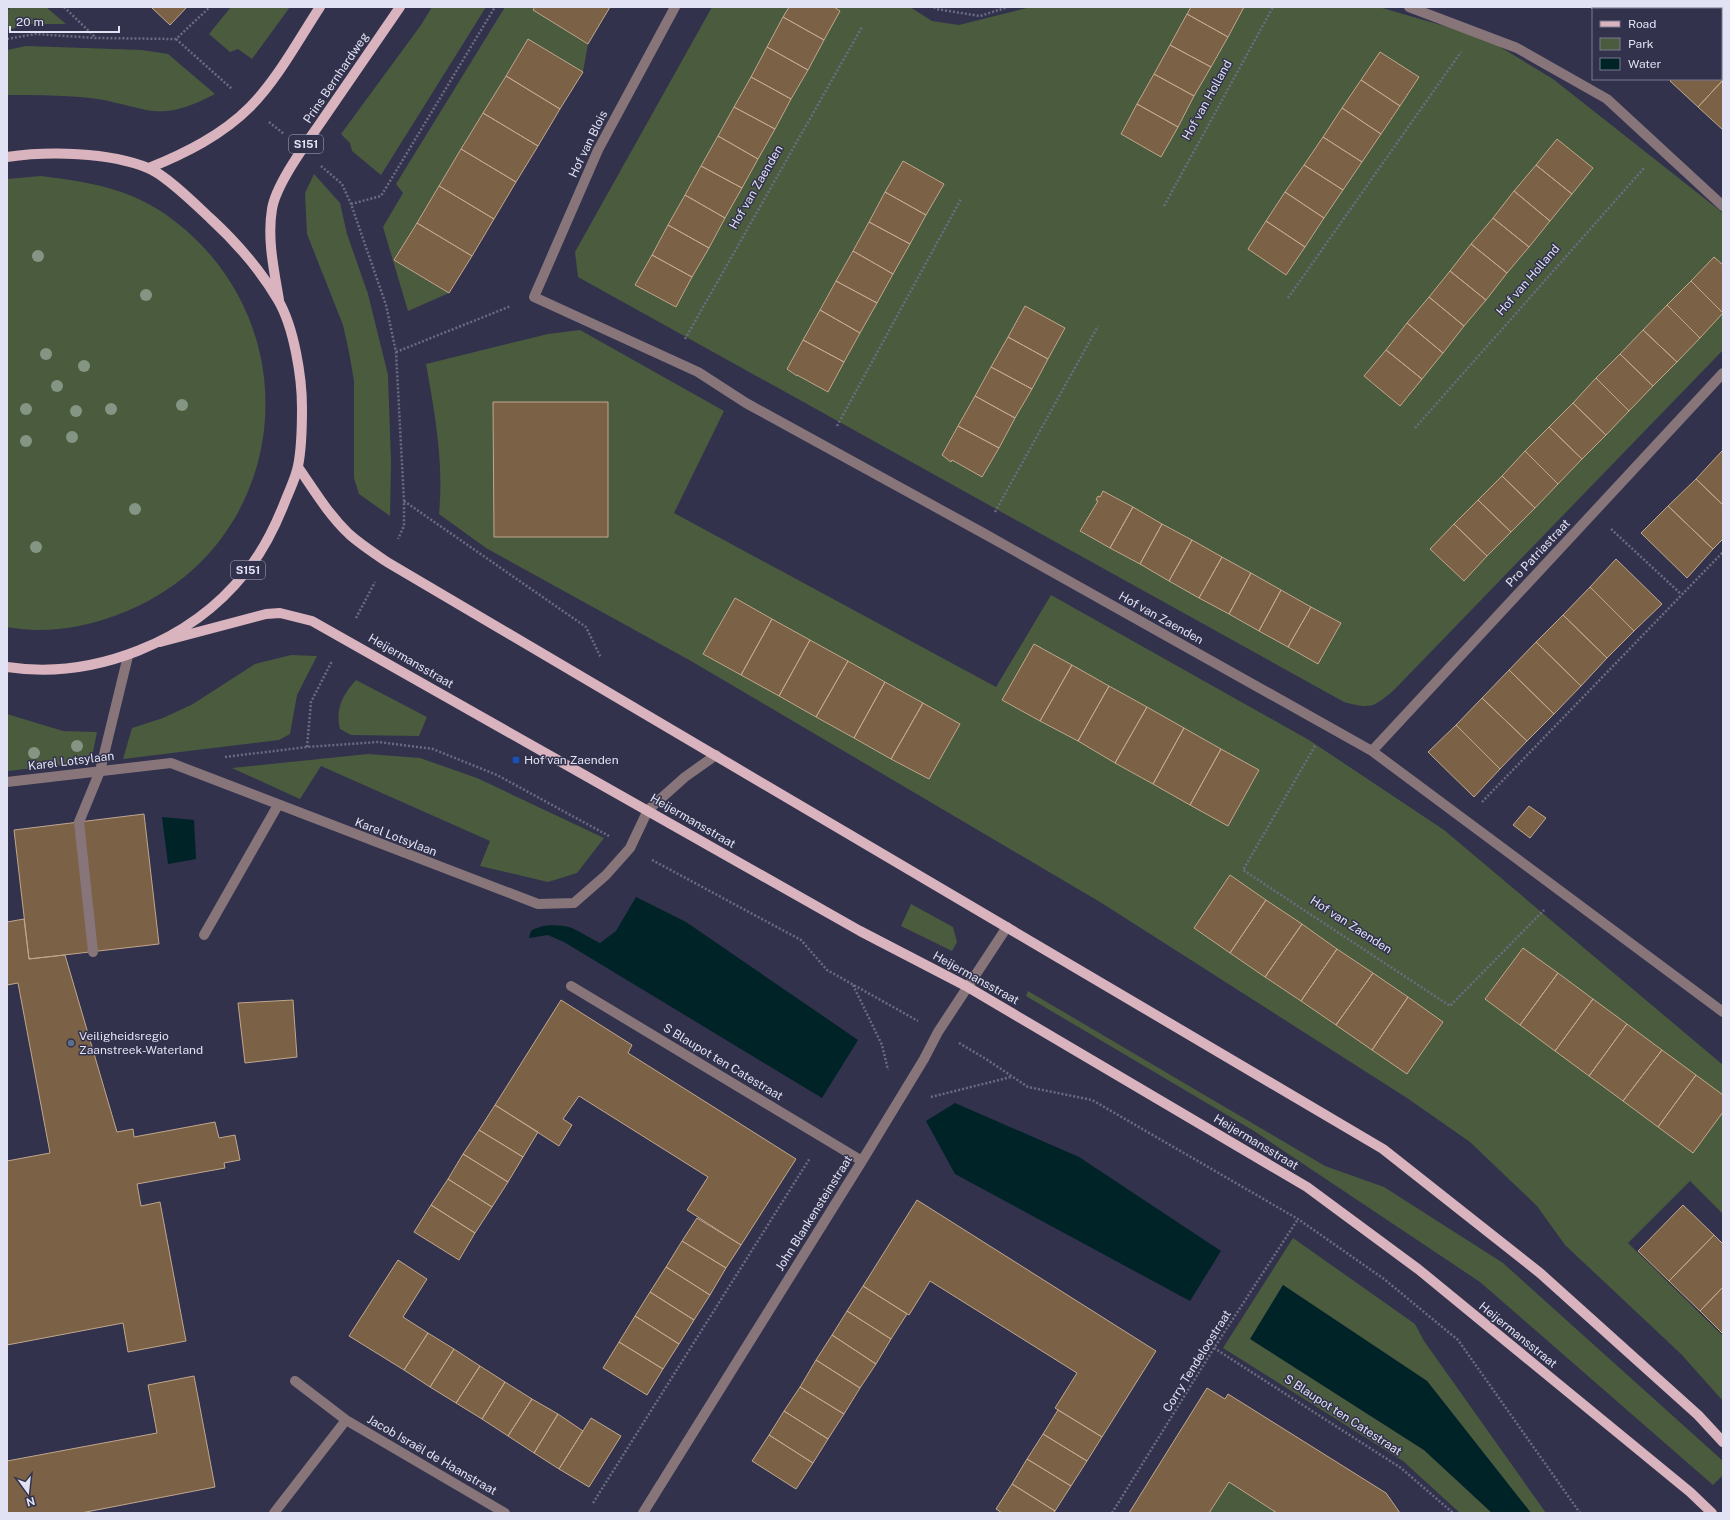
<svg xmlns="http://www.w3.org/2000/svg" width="1730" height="1520" viewBox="0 0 1730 1520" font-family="'Public Sans',sans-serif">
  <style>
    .green { fill: #4b5b3e }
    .water { fill: #002327 }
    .building { fill: #7b6146; stroke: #c0a78d }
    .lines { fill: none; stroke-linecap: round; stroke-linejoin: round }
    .path { stroke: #6b6b83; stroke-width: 2.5; stroke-dasharray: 2 2; stroke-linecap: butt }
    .minor { stroke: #87757a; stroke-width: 10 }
    .major { stroke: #d9b3bd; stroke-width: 10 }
    .tree { fill: #849683 }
    .transit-dot { fill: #1a4fb4; stroke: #32324d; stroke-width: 1.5 }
    .service-dot { fill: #5c6f8a; stroke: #32324d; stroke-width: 1.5 }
    .labels { text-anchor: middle; stroke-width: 3; stroke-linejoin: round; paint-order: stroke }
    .shield { fill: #32324d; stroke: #acadc1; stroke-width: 1 }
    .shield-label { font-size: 11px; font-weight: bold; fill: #e1e2f3 }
    .street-label { font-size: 12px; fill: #e1e2f3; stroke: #32324d }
    .poi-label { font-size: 12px; fill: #e1e2f3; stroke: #32324d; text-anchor: start }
  </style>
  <rect width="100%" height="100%" fill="#32324d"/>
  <path class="green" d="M11,7H46L66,24H31L7,30V11Z
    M231,7H290L252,59L238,49L230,52L209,34Z
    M432,7H486L381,175L352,151L350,143L341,134L421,25Z
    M505,7H535L533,10L588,44L583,72L528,39L395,260L449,293L408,311L383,227L403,193L396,184Z
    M712,7H910L932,21L959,25L1031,7H1379L1458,30L1492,42L1553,79L1723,213V350L1394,690C1373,708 1371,709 1344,702L578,277L575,252Z
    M26,46L142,50L168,54L215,94C194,105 171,115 146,110C132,107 118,103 104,100C73,95 39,95 7,95V50Z
    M314,174L340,203L347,234L368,294L388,375L391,462L390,516L359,494L354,478V381L349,352L343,325L307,234L305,193Z
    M41,176C82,181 123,187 159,210C317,313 296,549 117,615C83,628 43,634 7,627V179Z
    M580,330L724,411L674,513L996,687L1051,595L1309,740L1444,830L1723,1065V1214L1690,1181L1628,1243L1723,1336V1401L1681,1354L1565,1245L1537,1206L1470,1142L1407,1098L1100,902L691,661L486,548L439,514C444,464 435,414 426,364L548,334Z
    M291,655L317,656L297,695L290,734L279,740L123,759L132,728L163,718L193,704L255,664Z
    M356,680L427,717L419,736L351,735L340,729C335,709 343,694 356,680Z
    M7,714L63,731L97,732L91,762L7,771Z
    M368,754L420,758L477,778L604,838L577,873L548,882L480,866L490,841L321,766L300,799L232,768Z
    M911,904L953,927L957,942L952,951L901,926Z
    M1028,991L1325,1166L1384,1187L1503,1263L1723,1461V1475L1713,1485L1480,1282L1254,1131L1026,996Z
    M1293,1238L1415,1324L1424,1341L1546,1513H1531L1427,1381L1283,1285L1251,1339L1424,1450L1492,1513H1460L1403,1461L1223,1348Z
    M1229,1482L1277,1513H1209Z"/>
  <path class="water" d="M162,817L194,820L196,859L168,864Z
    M636,897L686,922L858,1040L822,1098L564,942L548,935L529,938L531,931C541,924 560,924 572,928C581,932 591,939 600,943L616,931Z
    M955,1103L1079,1157L1221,1251L1190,1301L955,1174L926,1121Z
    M1283,1285L1427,1381L1531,1513H1492L1424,1450L1250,1339Z"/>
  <path class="building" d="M151,7H187L170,25Z
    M535,7H610L588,44L533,10Z
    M789,7H834L840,11L824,40L783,17Z
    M1191,7H1244L1228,37L1187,14Z
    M1590,7H1634L1632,9L1593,10Z
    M1634,7H1681L1683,9H1632Z
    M1187,14L1228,37L1211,67L1170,45Z
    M783,17L824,40L808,70L767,47Z
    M528,39L583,72L560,109L506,76Z
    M1721,44L1723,46V80L1698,107L1670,81L1672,79H1721Z
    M1170,45L1211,67L1194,96L1154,74Z
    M767,47L808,70L791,99L751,77Z
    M1380,52L1419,77L1400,106L1361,80Z
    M1154,74L1194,96L1178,127L1137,104Z
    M506,76L560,109L538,146L483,113Z
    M751,77L791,99L775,129L734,107Z
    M1361,80L1400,106L1381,134L1342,108Z
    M1723,80V130L1698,107Z
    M1137,104L1178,127L1161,157L1121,134Z
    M734,107L775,129L758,159L718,136Z
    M1342,108L1381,134L1362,162L1323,137Z
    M483,113L538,146L516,182L461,149Z
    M718,136L758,159L742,188L701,166Z
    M1323,137L1362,162L1343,190L1304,165Z
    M1557,139L1593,168L1572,194L1536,165Z
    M461,149L516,182L494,219L439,186Z
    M903,161L944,184L926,215L885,192Z
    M1304,165L1343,190L1324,218L1285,192Z
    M1536,165L1572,194L1550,221L1514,191Z
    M701,166L742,188L725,218L685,195Z
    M439,186L494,219L472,256L417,223Z
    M1514,191L1550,221L1529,247L1493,218Z
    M885,192L926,215L910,244L869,222Z
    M1285,192L1324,218L1305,247L1266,221Z
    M685,195L725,218L709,248L668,225Z
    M1493,218L1529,247L1507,273L1471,244Z
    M1266,221L1305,247L1286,275L1248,249Z
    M869,222L910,244L893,274L853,251Z
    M417,223L472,256L449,293L394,260Z
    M668,225L709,248L692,277L652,255Z
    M1471,244L1507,273L1486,300L1450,271Z
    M853,251L893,274L877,303L836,281Z
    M652,255L692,277L676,307L635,285Z
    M1714,257L1723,265V313L1691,281Z
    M1450,271L1486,300L1464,326L1429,297Z
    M836,281L877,303L860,333L820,310Z
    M1691,281L1723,313L1700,338L1667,305Z
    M1429,297L1464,326L1443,353L1407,323Z
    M1667,305L1700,338L1677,362L1643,330Z
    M1025,306L1065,328L1048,359L1008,337Z
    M820,310L860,333L844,362L803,340Z
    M1407,323L1443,353L1422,379L1386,350Z
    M1643,330L1677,362L1653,386L1620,354Z
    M1008,337L1048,359L1032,389L991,367Z
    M803,340L844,362L828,392L797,375V376L787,369Z
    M1386,350L1422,379L1400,406L1364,376Z
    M1620,354L1653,386L1629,411L1596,378Z
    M991,367L1032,389L1015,418L975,396Z
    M1596,378L1629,411L1606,435L1573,403Z
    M975,396L1015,418L999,448L958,426Z
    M493,402H608V537H494Z
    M1573,403L1606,435L1582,459L1549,427Z
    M958,426L999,448L982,477L952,460L951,462L942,455Z
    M1549,427L1582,459L1558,484L1525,451Z
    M1525,451L1558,484L1535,508L1502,476Z
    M1722,451L1723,452V505L1696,479Z
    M1502,476L1535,508L1511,532L1478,500Z
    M1696,479L1723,505V539L1713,549L1668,506Z
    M1103,491L1133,507L1110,548L1080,531L1098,501L1096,500L1098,496L1100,497Z
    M1478,500L1511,532L1487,556L1454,524Z
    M1668,506L1713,549L1687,578L1641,533Z
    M1133,507L1162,524L1140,564L1110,548Z
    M1162,524L1192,540L1169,581L1140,564Z
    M1454,524L1487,556L1464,581L1430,549Z
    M1192,540L1222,557L1199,598L1169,581Z
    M1222,557L1251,573L1229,614L1199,598Z
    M1616,559L1662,604L1634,631L1590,587Z
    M1251,573L1281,590L1259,631L1229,614Z
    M1590,587L1634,631L1607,658L1563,615Z
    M1281,590L1311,607L1288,647L1259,631Z
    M735,598L772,619L741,675L703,654Z
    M1311,607L1341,623L1318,664L1288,647Z
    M1563,615L1607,658L1581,686L1536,642Z
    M772,619L810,640L779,696L741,675Z
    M810,640L848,661L816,717L779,696Z
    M1536,642L1581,686L1554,714L1509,670Z
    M1034,644L1072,665L1040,721L1002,700Z
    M848,661L885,682L854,738L816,717Z
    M1072,665L1109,686L1078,741L1040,721Z
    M1509,670L1554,714L1527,741L1482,698Z
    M885,682L923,703L891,759L854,738Z
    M1109,686L1147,707L1115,763L1078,741Z
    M1482,698L1527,741L1500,769L1456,725Z
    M923,703L960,724L929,779L891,759Z
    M1147,707L1184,728L1153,784L1115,763Z
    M1456,725L1500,769L1474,797L1428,752Z
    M1184,728L1221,749L1190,805L1153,784Z
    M1221,749L1259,770L1228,826L1190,805Z
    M1529,806L1546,818L1530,838L1513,825Z
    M144,814L159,944L29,959L14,830Z
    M1230,875L1266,900L1230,953L1194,928Z
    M1266,900L1302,924L1265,977L1230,953Z
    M24,919L29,959L65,955L117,1132L133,1129L134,1137L215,1122L219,1138L235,1135L240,1160L224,1163L225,1168L137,1184L141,1206L160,1202L186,1341L128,1352L123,1323L7,1345V1161L50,1153L18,983L7,985V922Z
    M1302,924L1337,949L1301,1001L1265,977Z
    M1523,948L1558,973L1520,1025L1485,999Z
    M1337,949L1373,973L1336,1025L1301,1001Z
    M1373,973L1408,997L1372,1050L1336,1025Z
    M1558,973L1593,999L1555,1051L1520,1025Z
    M1408,997L1443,1022L1407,1074L1372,1050Z
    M1593,999L1627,1024L1589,1076L1555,1051Z
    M293,1000L297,1057L245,1063L238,1003Z
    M561,1000L632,1045L628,1053L796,1159L741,1245L687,1210L708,1177L579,1096L563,1119L572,1125L559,1146L495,1105Z
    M1627,1024L1662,1050L1623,1101L1589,1076Z
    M1662,1050L1696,1075L1658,1127L1623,1101Z
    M1696,1075L1723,1095V1112L1693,1153L1658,1127Z
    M495,1105L538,1132L523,1157L479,1130Z
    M479,1130L523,1157L508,1182L463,1154Z
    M463,1154L508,1182L492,1207L448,1179Z
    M448,1179L492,1207L475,1233L431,1205Z
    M917,1200L1156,1351L1102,1437L1055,1408L1077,1373L930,1281L909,1315L863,1286Z
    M431,1205L475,1233L459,1260L414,1232Z
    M1683,1205L1714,1235L1669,1281L1638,1251Z
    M697,1218L741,1245L726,1268L682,1241Z
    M1714,1235L1723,1244V1287L1700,1311L1669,1281Z
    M682,1241L726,1268L710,1295L666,1267Z
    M398,1260L427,1279L403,1317L428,1333L404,1370L349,1336Z
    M666,1267L710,1295L694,1320L650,1292Z
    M863,1286L907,1314L891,1339L847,1311Z
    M1723,1287V1334L1700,1311Z
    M650,1292L694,1320L679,1344L635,1316Z
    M847,1311L891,1339L876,1364L832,1335Z
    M635,1316L679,1344L663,1369L619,1342Z
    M428,1333L454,1349L430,1387L404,1370Z
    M832,1335L876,1364L860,1388L816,1360Z
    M619,1342L663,1369L647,1395L603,1368Z
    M454,1349L480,1366L456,1403L430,1387Z
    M816,1360L860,1388L844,1414L800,1387Z
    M480,1366L505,1382L482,1419L456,1403Z
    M194,1376L215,1487L81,1513H7V1461L157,1433L148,1385Z
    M505,1382L532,1399L508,1436L482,1419Z
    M800,1387L844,1414L828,1439L784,1411Z
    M1207,1388L1225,1399L1228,1394L1386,1493L1400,1513H1277L1229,1482L1209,1513H1129Z
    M532,1399L558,1414L534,1453L508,1436Z
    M1058,1410L1102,1437L1087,1461L1043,1434Z
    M784,1411L828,1439L813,1463L769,1435Z
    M558,1414L583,1431L559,1469L534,1453Z
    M591,1418L621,1436L589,1487L559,1469Z
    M1043,1434L1087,1461L1071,1486L1027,1459Z
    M769,1435L813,1463L796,1489L752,1461Z
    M1027,1459L1071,1486L1055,1511L1012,1484Z
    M1012,1484L1055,1511L1054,1513H1002L996,1509Z"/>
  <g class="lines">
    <path class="path" d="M64,7L96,38
      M934,7L936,9L980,16L1008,7
      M7,39L35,34L96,38L176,39L210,7
      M176,39L232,89
      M269,122L284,134
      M321,166L342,184L351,204L386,305L396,352L404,501V526L398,539
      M351,204L381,196L495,7
      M1164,206L1273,7
      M1288,298L1461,52
      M685,339L862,27
      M396,352L511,306
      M837,426L961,199
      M1415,428L1645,167
      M404,501L586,627L601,658
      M995,512L1098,326
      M1611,529L1681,594
      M356,618L375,582
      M1315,746L1243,870L1450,1006L1544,910
      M307,747L311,702L332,661
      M225,757L307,747L378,742L433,749L497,775L609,836
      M1482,802L1723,552
      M652,860L801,940L827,970L918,1021
      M853,985L882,1045L888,1070
      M959,1043L986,1059L1028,1087L1092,1100L1298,1219L1384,1279L1458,1340L1580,1513
      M931,1097L1011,1077
      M1214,1348L1401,1468L1453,1513
      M593,1503L810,1158
      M1112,1513L1214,1348L1298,1219"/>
    <path class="minor" d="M675,7L598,150L534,297L698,372L746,403L983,533L1372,751L1723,1012
      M1409,7L1517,48L1607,99L1723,206
      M1372,751L1723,373
      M7,782L171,763L538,904L574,903L606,875L630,848L648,810L685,777L716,755
      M204,935L278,805
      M93,952L79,822L100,771L128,656
      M571,986L862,1161
      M295,1381L346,1420L505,1513
      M274,1513L346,1420
      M643,1513L862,1161L924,1059L938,1032L1007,927"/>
    <path class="major" d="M7,157C48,151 109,152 148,168C166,175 195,204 210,218C235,241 261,271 278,300C294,327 302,377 302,408C302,427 302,447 298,466C296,477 290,489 286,499C276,525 263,552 245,573C190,642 94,680 7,667
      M149,168C186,153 222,135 250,107C277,80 299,39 320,7
      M279,300C274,270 267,239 272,209C276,184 306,144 321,122C347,84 374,45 400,7
      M298,467C314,490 328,514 349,534C360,544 374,553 387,562L1383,1149L1540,1273L1698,1415L1723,1442
      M160,642L266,614L280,613L312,621L860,931L966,986L1307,1187L1418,1269L1690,1492L1712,1513"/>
  </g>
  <g class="tree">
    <circle cx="38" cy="256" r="6"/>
    <circle cx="146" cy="295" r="6"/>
    <circle cx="46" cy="354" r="6"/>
    <circle cx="84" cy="366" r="6"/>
    <circle cx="57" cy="386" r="6"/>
    <circle cx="182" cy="405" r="6"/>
    <circle cx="26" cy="409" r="6"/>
    <circle cx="111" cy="409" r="6"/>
    <circle cx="76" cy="411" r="6"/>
    <circle cx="72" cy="437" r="6"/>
    <circle cx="26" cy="441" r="6"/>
    <circle cx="135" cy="509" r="6"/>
    <circle cx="36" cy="547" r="6"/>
    <circle cx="77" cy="746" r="6"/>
    <circle cx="34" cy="753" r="6"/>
  </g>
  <rect class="transit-dot" x="512" y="756" width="8" height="8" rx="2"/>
  <circle class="service-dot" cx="71" cy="1043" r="4"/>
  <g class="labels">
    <g class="shield">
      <rect x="289" y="135" width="34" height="18" rx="3"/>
      <rect x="231" y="561" width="34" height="18" rx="3"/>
    </g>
    <g class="shield-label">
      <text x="306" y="148">S151</text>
      <text x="248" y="574">S151</text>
    </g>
    <g class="street-label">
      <text transform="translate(336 78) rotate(-56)" y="4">Prins Bernhardweg</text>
      <text transform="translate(1207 100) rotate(-61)" y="4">Hof van Holland</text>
      <text transform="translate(588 144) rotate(-64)" y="4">Hof van Blois</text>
      <text transform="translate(756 187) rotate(-60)" y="4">Hof van Zaenden</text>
      <text transform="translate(1528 280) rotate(-49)" y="4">Hof van Holland</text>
      <text transform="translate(1538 553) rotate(-47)" y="4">Pro Patriastraat</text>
      <text transform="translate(1161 618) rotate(29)" y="4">Hof van Zaenden</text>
      <text transform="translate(411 661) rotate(30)" y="4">Heijermansstraat</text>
      <text transform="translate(71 761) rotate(-7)" y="4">Karel Lotsylaan</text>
      <text transform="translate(693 821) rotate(30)" y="4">Heijermansstraat</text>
      <text transform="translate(396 837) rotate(21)" y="4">Karel Lotsylaan</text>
      <text transform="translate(1351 925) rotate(33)" y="4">Hof van Zaenden</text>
      <text transform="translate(976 978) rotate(29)" y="4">Heijermansstraat</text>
      <text transform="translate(723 1062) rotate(31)" y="4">S Blaupot ten Catestraat</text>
      <text transform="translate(1256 1142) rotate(31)" y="4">Heijermansstraat</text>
      <text transform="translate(814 1213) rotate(-58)" y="4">John Blankensteinstraat</text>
      <text transform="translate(1518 1335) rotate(39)" y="4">Heijermansstraat</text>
      <text transform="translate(1197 1361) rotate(-58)" y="4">Corry Tendeloostraat</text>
      <text transform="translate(1343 1415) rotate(33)" y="4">S Blaupot ten Catestraat</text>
      <text transform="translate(432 1455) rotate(30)" y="4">Jacob Israël de Haanstraat</text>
    </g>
    <g class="poi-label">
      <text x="524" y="764">Hof van Zaenden</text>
      <text x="79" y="1040">Veiligheidsregio<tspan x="79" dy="14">Zaanstreek-Waterland</tspan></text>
    </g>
  </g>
  <rect width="1730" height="1520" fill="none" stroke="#e1e2f3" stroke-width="16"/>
  <rect x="1592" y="8" width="130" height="72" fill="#32324d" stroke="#78788f"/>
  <rect x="1600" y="21" width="20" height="6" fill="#d9b3bd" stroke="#78788f"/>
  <text x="1628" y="28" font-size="12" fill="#e1e2f3">Road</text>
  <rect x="1600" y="38" width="20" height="12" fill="#4b5b3e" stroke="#78788f"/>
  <text x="1628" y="48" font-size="12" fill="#e1e2f3">Park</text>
  <rect x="1600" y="58" width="20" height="12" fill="#002327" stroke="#78788f"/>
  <text x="1628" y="68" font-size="12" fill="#e1e2f3">Water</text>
  <g transform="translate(28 1492) rotate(165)" stroke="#32324d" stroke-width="3" paint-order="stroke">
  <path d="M0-3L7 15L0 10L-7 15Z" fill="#e1e2f3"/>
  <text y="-6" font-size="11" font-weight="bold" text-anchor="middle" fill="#e1e2f3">N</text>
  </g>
  <path d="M10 26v6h109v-6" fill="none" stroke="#e1e2f3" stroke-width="2"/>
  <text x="16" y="26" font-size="12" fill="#e1e2f3" stroke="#32324d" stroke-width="3" paint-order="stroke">20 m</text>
</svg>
